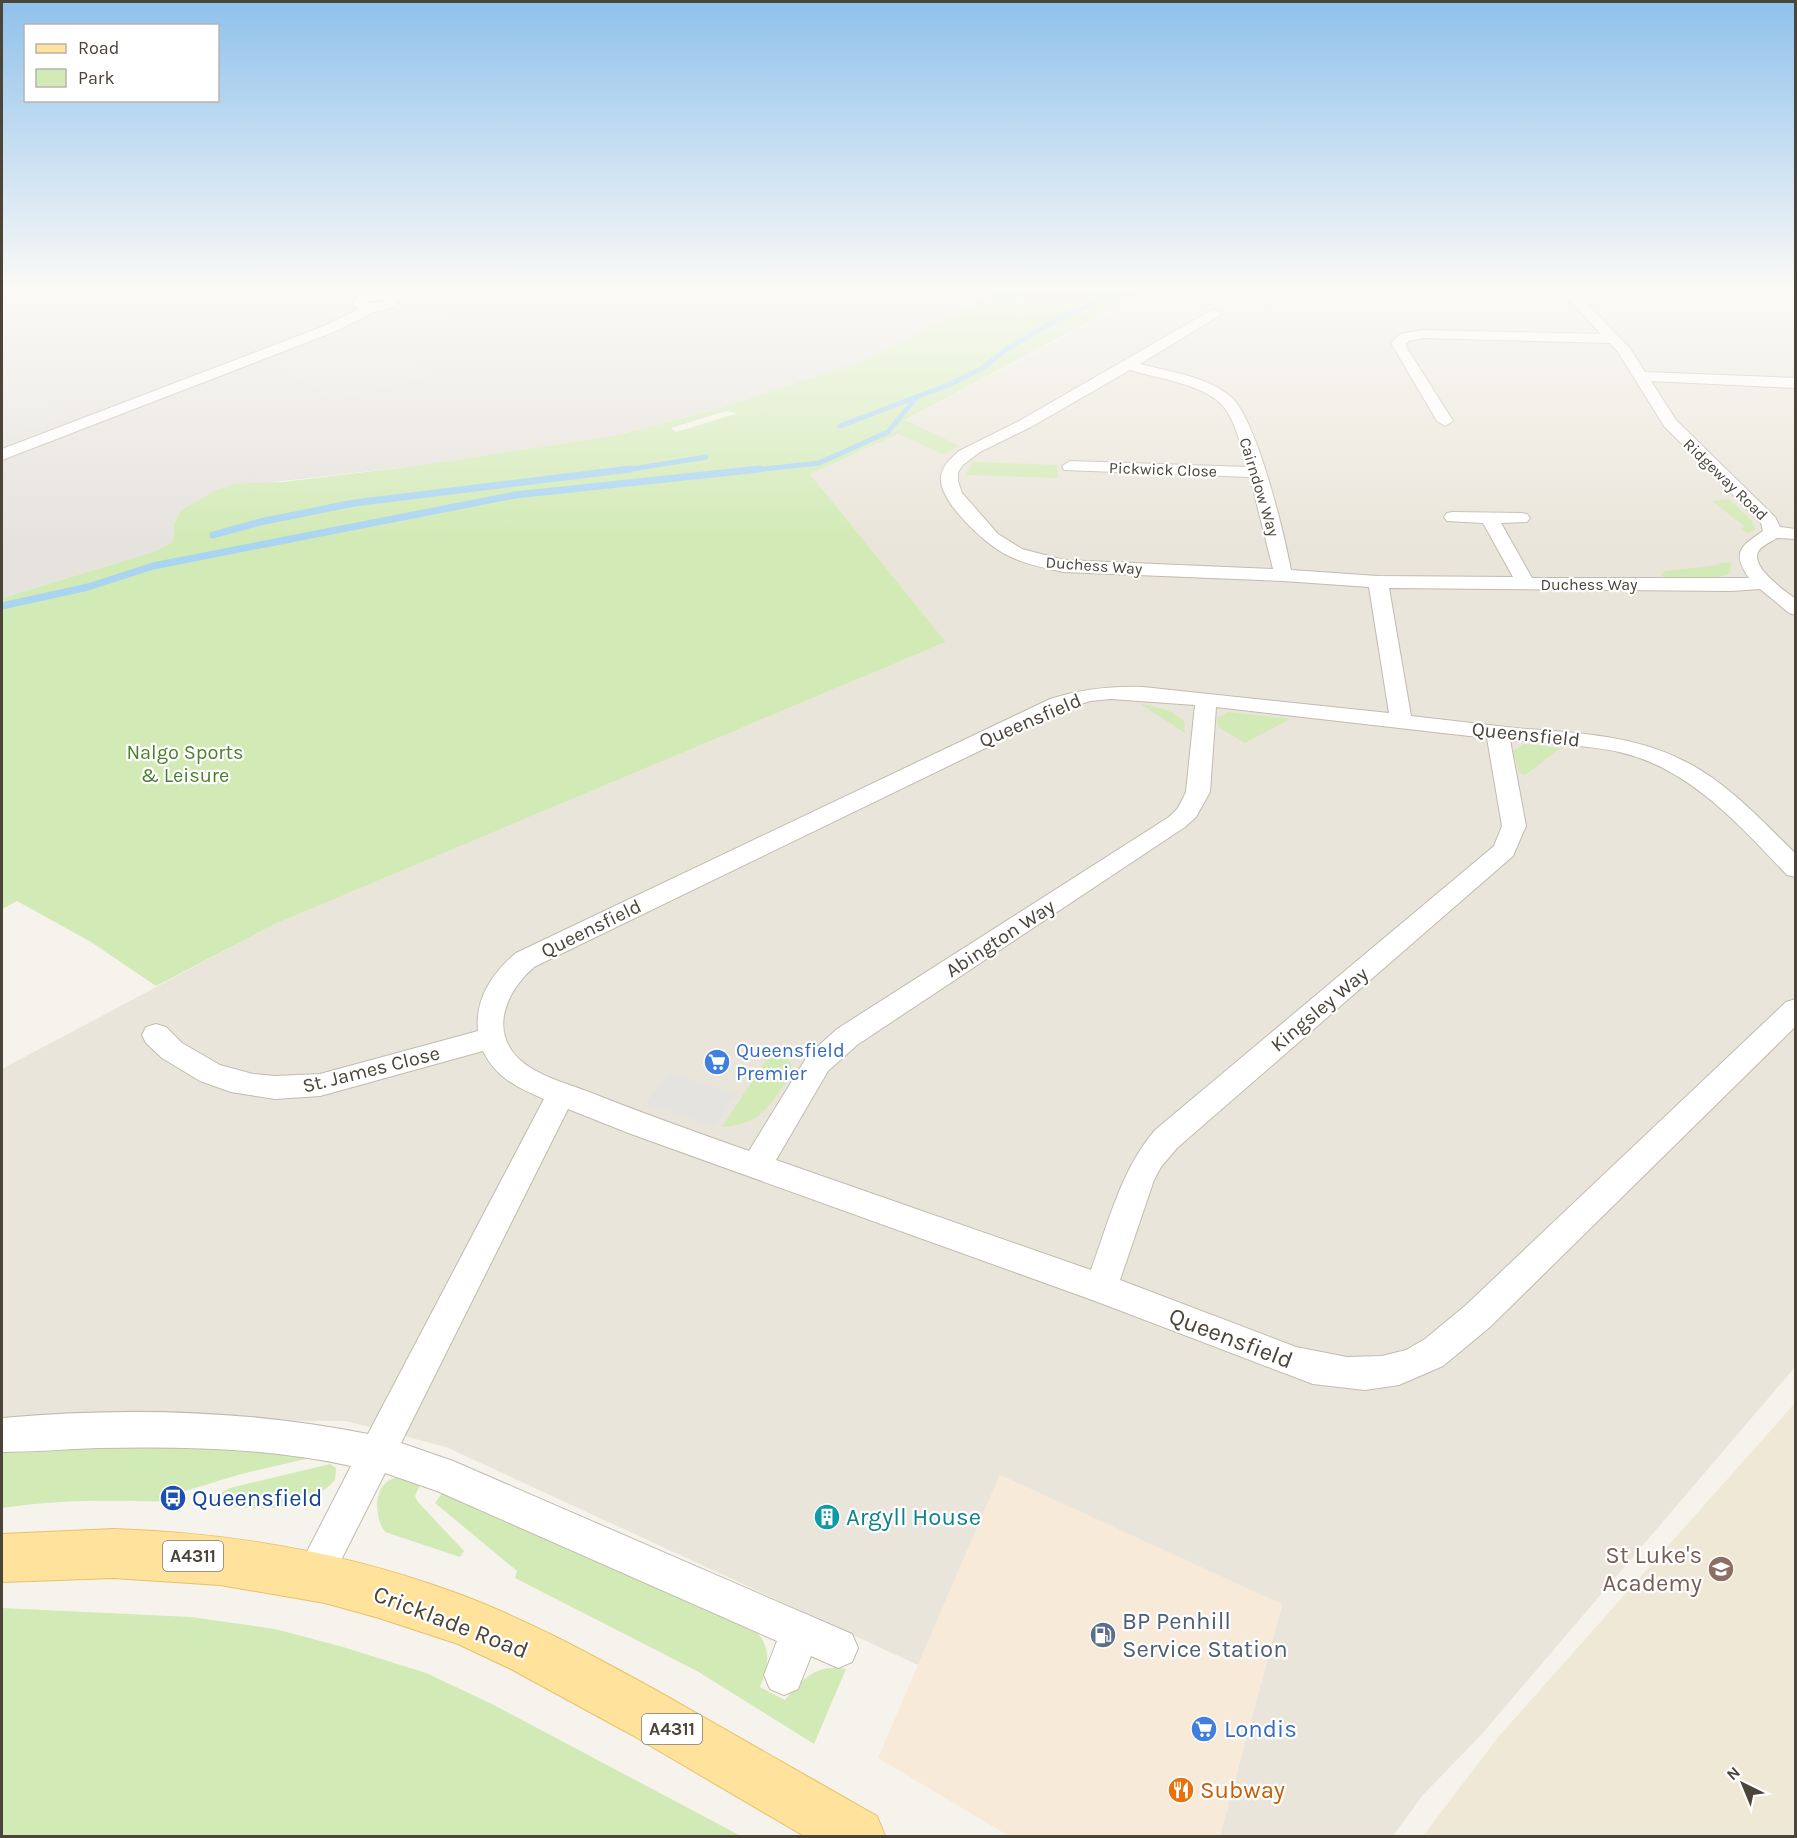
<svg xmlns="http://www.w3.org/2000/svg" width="1797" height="1838" viewBox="0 0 1797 1838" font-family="Karla,sans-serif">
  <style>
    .residential { fill: #eae5da }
    .commercial { fill: #f7ead8 }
    .industrial { fill: #e6e2dd }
    .education { fill: #efe8d6 }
    .green { fill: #d2eab5; fill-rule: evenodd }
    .parking { fill: #e5e3e0 }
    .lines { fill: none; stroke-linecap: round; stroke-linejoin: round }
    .stream-far1 { stroke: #a9d4f2; stroke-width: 5 }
    .stream { stroke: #a9d4f2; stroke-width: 7 }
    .street-casing { stroke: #c2bbae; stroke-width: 2 }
    .primary-casing { stroke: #e6c16a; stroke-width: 2 }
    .street { fill: #fff; fill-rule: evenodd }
    .primary { fill: #ffe39c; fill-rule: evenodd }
    .labels { text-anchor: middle; stroke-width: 4.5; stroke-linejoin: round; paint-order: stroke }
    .far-street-label { font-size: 16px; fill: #4b4439; stroke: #fff }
    .shield { fill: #fff; stroke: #817c74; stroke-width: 1.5 }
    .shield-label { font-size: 18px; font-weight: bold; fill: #4b4439 }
    .street-label { font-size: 20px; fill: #4b4439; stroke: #fff }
    .park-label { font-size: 20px; fill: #4a7f2a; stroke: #fff }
    .shop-label { font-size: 20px; fill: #366cbe; stroke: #fff; text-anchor: start }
    .near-street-label { font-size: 24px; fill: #4b4439; stroke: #fff }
    .near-transit-label { font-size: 24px; fill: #164399; stroke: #fff; text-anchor: start }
    .near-culture-label { font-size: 24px; fill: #0d838f; stroke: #fff; text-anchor: start }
    .near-education-label { font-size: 24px; fill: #785e54; stroke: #fff; text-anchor: end }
    .near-service-label { font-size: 24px; fill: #4e5e75; stroke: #fff; text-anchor: start }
    .near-shop-label { font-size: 24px; fill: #366cbe; stroke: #fff; text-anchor: start }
    .near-food-label { font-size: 24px; fill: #c56008; stroke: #fff; text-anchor: start }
  </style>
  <rect width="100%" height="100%" fill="#f6f3ec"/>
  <path class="residential" d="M1795,287V1367L1481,1735L1422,1796L1393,1836H1220L1282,1605L1000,1475L918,1665L446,1447L346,1421L2,1420V1069L275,924L946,642L810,474L898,434L914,425L904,421L1157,287Z"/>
  <path class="commercial" d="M1000,1475L1282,1604L1220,1836H1009L878,1758Z"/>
  <path class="industrial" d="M2,287H1003L946,320L862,361L714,410L618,435L415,466L274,482L197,503L180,511L174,524L173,542L153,552L2,598Z"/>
  <path class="education" d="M1795,1403V1836H1423L1499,1736Z"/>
  <path class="green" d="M1003,287H1154L905,420L960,446L943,454L898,434L810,474L946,642L275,924L156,986L91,942L17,901L2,909V598L153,552L173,542L174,524L180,511L215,491L234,484L283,482L415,466L618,435L714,410L862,361L946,320ZM726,411L738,413L676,432L671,428Z
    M973,462L1057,465L1058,478L966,475Z
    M1729,499L1752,521L1755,530L1747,533L1740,528L1745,527L1712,501Z
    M1731,562L1730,573L1720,577H1665L1661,575L1665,571L1720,565L1719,563Z
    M1139,703L1170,711L1184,721L1185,733Z
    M1228,712L1290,719L1245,743L1218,727L1217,718Z
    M1525,744L1561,748L1525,775L1519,772L1513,751Z
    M772,1051L785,1056L792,1065C791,1074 785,1083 780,1091C764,1115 752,1125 722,1127Z
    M176,1441L310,1458L241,1474L185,1491L178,1502C119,1500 60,1499 2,1508V1447L53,1443Z
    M330,1464L336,1468L335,1480C303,1516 254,1509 211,1505L217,1495L230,1488Z
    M398,1477L420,1485L415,1496L418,1502L464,1551L460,1557L385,1532C373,1516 373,1481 398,1477Z
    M442,1493L755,1630C772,1648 769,1665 760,1687L785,1700C801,1679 818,1663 846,1669L814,1744L697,1671L515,1578L517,1571L435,1503Z
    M2,1608L191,1617L275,1629L343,1647L426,1673L492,1704L741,1836H2Z"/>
  <path class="parking" d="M2,287H58L10,299L2,293Z
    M451,292L481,307L386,333L370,326L441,300Z
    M381,338L432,375L333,401L276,364Z
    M2,377L74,413L2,440Z
    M669,1072L736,1095L715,1127L646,1103Z"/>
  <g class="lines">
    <path class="stream-far1" d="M840,426L948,385L981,369L1008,348L1054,321L1128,287
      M620,471L706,457
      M745,471L819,463L888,432L915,399"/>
    <path class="stream" d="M213,535L260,522L354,503L630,469
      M2,606L88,587L153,566L515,495L760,469"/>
    <defs>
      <path id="street" d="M1557,287H1571L1629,347L1645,372L1796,378V388L1651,381L1676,420L1775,517L1780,527L1796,529V539L1777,538C1771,542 1761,546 1758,552C1751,568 1785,591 1796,599V615L1789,613L1760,589L1732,591L1389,588L1411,716C1446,720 1481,724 1515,728C1574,733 1635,734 1688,763C1730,785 1762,821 1796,854V877L1787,875C1739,825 1690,768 1619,752C1583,744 1546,744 1510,740L1526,826L1513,856L1177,1148L1161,1167L1154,1180L1120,1280L1296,1347L1347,1357L1382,1356L1406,1350L1425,1339L1466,1305L1786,1002L1796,999V1026L1490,1327L1443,1366L1399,1385L1365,1390L1313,1384L1095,1301L631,1134L568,1109L401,1443L453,1461L852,1634L858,1648L852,1662L838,1668L811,1656L798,1689L784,1695L770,1689L764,1675L777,1641L437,1491L385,1473L327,1588L314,1594L301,1588L295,1575L351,1466C268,1448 183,1446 98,1448C66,1449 34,1452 2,1452V1418C123,1407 248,1410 368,1434L544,1099C518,1088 496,1078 483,1051L320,1096L275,1099L231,1092L200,1081L162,1058L146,1043L142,1035L146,1027L156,1024L166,1027L182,1043L220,1065L253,1074L275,1076L320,1074L478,1031C475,999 492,973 516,953L1050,699C1082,689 1111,686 1143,687L1389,713L1369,587L1283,581L1064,572C1045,568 1024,564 1007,555C986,545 938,501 941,477C942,466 951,458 959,451L1019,421L1210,311L1215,310L1222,314L1140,364C1170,372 1207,376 1231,397C1257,420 1284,533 1291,570L1378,576L1513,577L1483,523L1447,521L1444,517L1447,513L1453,512L1521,513L1527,514L1530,518L1527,522L1501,523L1532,578H1749C1731,552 1741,546 1763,531L1761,523L1664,426L1618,352L1610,343L1423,338L1409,341L1406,344L1407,348L1453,421L1445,426L1437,421L1391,343L1400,334L1423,330L1601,334ZM1130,370C1156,378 1203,384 1222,405C1236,420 1241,448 1247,467L1070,461L1062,466L1064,470L1250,477L1273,569L1064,560L1022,549L998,534L962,493L958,481V472L963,465L980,452L1031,427ZM1111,699L1195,705L1186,792L1178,808L1169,817L837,1029L808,1055L749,1151C695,1132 642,1113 589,1092C566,1083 537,1076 519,1059C488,1029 508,990 534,967L1066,709L1090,701ZM1216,707L1487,738L1502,826L1494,846L1155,1130C1121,1170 1109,1221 1091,1270L776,1160L828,1071L857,1045L1185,827L1196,817L1210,792Z
        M379,291L397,293L402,299L392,308L374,312L334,332L2,460V449L324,326L359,309L352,304L359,295ZM379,299L386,300L378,303H367Z"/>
      <path id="primary" d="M114,1529C232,1533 345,1552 456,1593C524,1618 588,1653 652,1688C727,1730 802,1774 877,1816L885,1836H804L632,1735L511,1669L458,1644L379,1618L325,1603L220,1585L114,1578L2,1582V1534Z"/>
    </defs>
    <use href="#street" class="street-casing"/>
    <use href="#primary" class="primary-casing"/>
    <use href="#street" class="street"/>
    <use href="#primary" class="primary"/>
  </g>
  <linearGradient id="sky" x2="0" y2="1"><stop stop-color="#8fc1ec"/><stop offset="0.53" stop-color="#fbfaf6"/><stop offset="1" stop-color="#fbfaf6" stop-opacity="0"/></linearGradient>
  <rect width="1797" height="544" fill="url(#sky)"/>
  <defs>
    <symbol id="supermarket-disc" viewBox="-11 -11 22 22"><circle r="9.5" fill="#3f7fe0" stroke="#fff"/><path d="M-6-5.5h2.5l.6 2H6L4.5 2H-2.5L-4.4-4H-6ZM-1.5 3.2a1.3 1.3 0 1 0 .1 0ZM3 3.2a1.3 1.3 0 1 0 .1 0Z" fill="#fff"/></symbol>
    <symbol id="bus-disc" viewBox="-11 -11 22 22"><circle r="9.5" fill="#1a4fb4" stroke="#fff"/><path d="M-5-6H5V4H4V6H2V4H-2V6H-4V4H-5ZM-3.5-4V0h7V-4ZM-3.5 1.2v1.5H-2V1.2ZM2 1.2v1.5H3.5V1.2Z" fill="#fff"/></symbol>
    <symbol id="building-disc" viewBox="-11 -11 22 22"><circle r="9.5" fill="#0f9aa8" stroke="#fff"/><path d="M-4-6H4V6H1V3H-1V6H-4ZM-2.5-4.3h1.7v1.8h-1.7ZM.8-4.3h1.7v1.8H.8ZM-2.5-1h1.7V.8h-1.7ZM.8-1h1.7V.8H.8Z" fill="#fff"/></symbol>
    <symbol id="school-disc" viewBox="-11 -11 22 22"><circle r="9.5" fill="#8d6e63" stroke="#fff"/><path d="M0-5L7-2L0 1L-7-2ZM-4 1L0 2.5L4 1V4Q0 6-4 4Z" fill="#fff"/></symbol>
    <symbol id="fuel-disc" viewBox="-11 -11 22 22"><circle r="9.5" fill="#5c6f8a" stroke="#fff"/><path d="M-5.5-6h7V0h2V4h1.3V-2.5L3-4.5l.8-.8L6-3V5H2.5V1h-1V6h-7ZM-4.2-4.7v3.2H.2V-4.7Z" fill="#fff"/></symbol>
    <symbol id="restaurant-disc" viewBox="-11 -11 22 22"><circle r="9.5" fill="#e8710a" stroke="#fff"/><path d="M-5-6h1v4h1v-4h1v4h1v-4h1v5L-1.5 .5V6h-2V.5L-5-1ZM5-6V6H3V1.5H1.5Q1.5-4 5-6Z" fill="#fff"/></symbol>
  </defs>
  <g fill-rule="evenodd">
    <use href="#supermarket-disc" x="702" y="1047" width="30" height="30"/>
    <use href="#bus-disc" x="158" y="1483" width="30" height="30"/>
    <use href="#building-disc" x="812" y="1502" width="30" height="30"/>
    <use href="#school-disc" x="1706" y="1554" width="30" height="30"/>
    <use href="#fuel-disc" x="1088" y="1620" width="30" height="30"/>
    <use href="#supermarket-disc" x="1189" y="1714" width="30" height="30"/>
    <use href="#restaurant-disc" x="1166" y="1775" width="30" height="30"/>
  </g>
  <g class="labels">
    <g class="far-street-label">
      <text transform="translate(1163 469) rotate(2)" y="6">Pickwick Close</text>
      <text transform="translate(1726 479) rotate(44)" y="6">Ridgeway Road</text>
      <text transform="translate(1260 487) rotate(73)" y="6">Cairndow Way</text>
      <text transform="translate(1094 565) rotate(4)" y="6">Duchess Way</text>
      <text x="1589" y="590">Duchess Way</text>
    </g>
    <g class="shield">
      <rect x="163" y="1541" width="60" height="30" rx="4.5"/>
      <rect x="642" y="1714" width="60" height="30" rx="4.5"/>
    </g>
    <g class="shield-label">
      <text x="193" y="1562">A4311</text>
      <text x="672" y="1735">A4311</text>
    </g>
    <g class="street-label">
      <text transform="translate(1030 720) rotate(-23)" y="7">Queensfield</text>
      <text transform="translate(1526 734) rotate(6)" y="7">Queensfield</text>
      <text transform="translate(591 928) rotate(-26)" y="7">Queensfield</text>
      <text transform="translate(1000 938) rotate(-33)" y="7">Abington Way</text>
      <text transform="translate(1319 1009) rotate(-40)" y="7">Kingsley Way</text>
      <text transform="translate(371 1069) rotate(-14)" y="7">St. James Close</text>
    </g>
    <g class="park-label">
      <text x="185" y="759">Nalgo Sports<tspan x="185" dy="23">&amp; Leisure</tspan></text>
    </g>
    <g class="shop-label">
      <text x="736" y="1057">Queensfield<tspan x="736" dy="23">Premier</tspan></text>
    </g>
    <g class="near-street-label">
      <text transform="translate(1231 1338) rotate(21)" y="8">Queensfield</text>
      <text transform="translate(451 1622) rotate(21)" y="8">Cricklade Road</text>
    </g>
    <g class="near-transit-label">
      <text x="192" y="1506">Queensfield</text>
    </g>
    <g class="near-culture-label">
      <text x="846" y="1525">Argyll House</text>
    </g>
    <g class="near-education-label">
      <text x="1702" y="1563">St Luke's<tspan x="1702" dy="28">Academy</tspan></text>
    </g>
    <g class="near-service-label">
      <text x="1122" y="1629">BP Penhill<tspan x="1122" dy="28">Service Station</tspan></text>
    </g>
    <g class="near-shop-label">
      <text x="1224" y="1737">Londis</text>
    </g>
    <g class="near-food-label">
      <text x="1200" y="1798">Subway</text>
    </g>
  </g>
  <rect width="1797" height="1838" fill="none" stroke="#4b4439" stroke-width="6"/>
  <rect x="24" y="24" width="195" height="78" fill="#ffffff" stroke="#b7b4b0" stroke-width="1.5"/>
  <rect x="36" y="44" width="30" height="9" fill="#ffe39c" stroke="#b7b4b0" stroke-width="1.5"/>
  <text x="78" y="54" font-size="18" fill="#4b4439">Road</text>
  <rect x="36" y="69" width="30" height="18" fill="#d2eab5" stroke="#b7b4b0" stroke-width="1.5"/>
  <text x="78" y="84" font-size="18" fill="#4b4439">Park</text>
  <g transform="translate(1743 1784) rotate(317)" stroke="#ffffff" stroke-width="4.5" paint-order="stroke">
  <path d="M0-4.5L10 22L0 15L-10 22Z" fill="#4b4439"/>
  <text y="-9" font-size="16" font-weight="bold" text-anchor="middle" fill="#4b4439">N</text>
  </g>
</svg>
